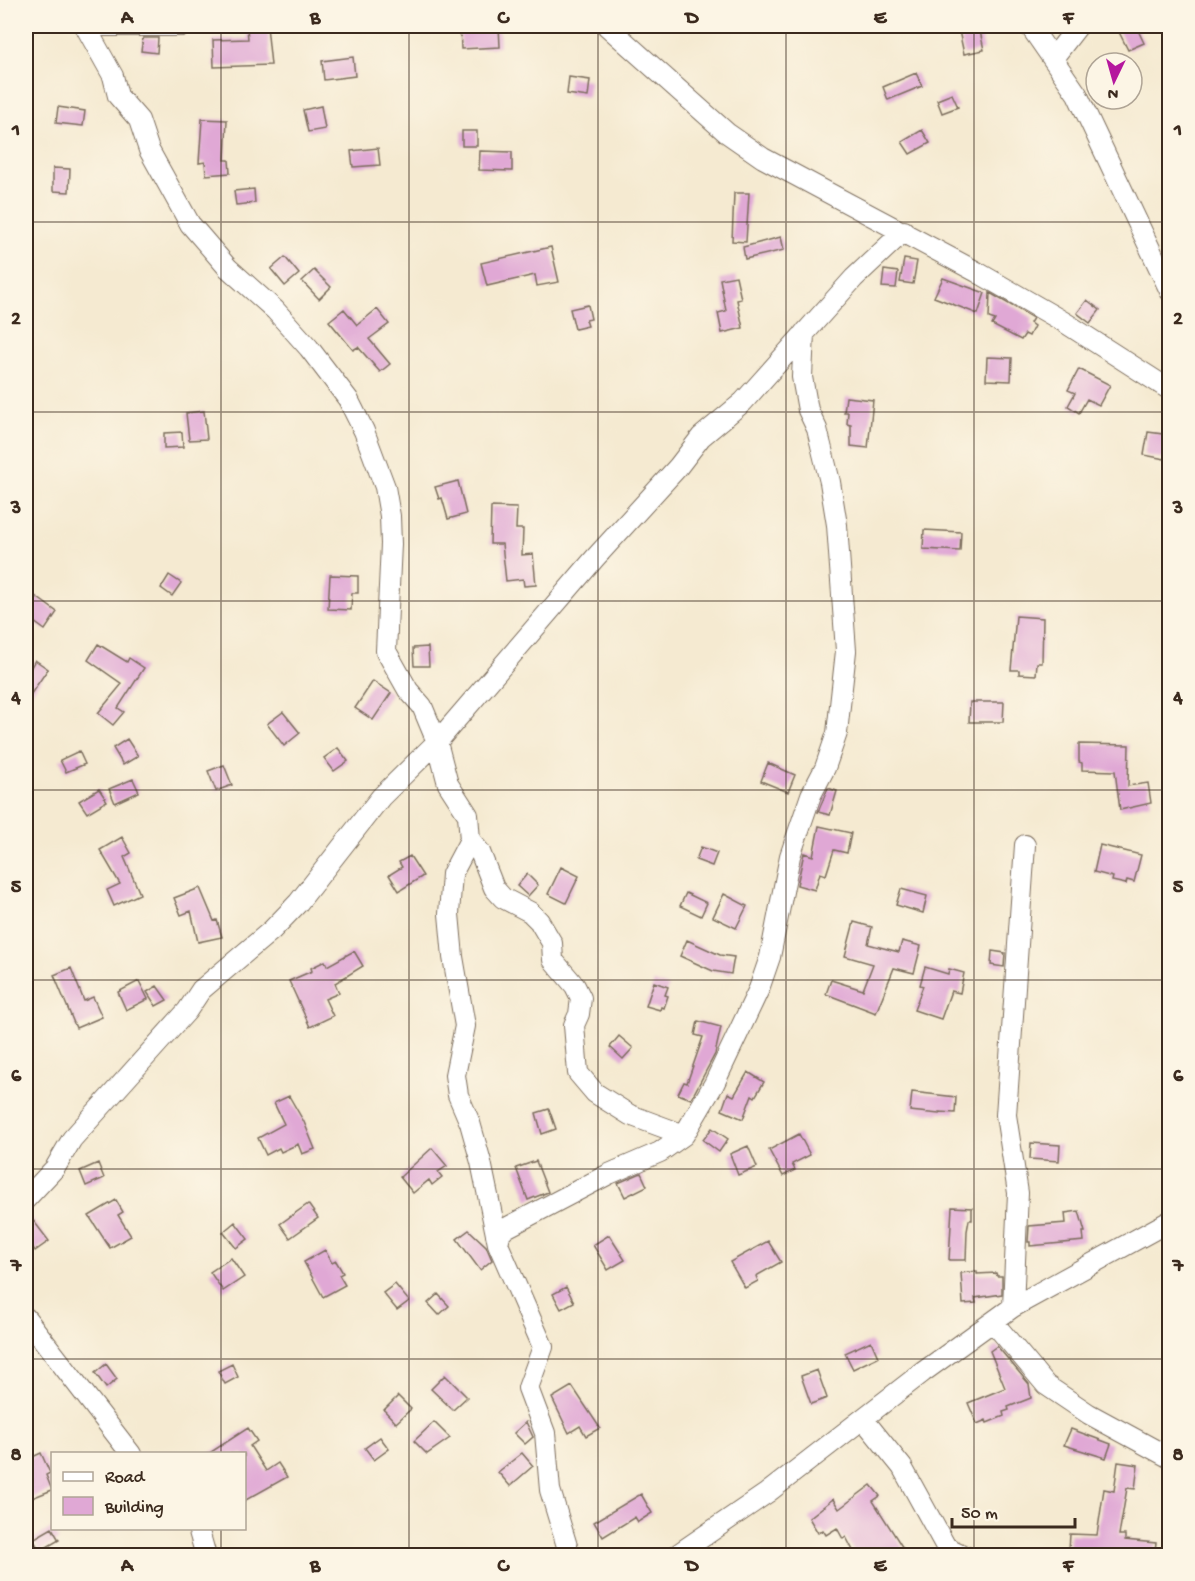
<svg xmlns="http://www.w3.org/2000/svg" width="1195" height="1581" viewBox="0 0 1195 1581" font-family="'Gochi Hand',sans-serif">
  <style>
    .building { fill: #e0a8d5 }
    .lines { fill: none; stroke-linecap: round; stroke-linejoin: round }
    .minor-casing { stroke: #7c6d5d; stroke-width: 22 }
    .minor { stroke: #fff; stroke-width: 20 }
    .grid { fill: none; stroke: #3b2a1e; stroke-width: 1.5; stroke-opacity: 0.55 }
    .neatline { fill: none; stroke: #3b2a1e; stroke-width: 2 }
    .grid-label { font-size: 20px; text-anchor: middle; font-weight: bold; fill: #3b2a1e }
  </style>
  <rect width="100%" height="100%" fill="#fcf5e5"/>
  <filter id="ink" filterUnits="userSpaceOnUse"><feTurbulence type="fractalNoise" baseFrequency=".0167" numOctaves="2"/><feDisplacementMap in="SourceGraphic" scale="12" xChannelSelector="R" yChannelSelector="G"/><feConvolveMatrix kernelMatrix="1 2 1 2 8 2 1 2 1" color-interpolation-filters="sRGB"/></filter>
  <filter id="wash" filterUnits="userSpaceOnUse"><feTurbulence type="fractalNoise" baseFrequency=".008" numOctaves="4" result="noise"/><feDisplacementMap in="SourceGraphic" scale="24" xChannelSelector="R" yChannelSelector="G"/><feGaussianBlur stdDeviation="1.35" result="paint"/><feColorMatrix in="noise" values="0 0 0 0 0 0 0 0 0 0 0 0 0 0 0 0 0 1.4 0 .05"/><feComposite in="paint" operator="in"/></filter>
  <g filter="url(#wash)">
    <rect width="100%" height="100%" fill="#f5ead1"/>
    <g id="blocks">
      <path class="building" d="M267,26L271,65L214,67L213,40L248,39L247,28Z
        M460,26H499L500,47L461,49Z
        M958,26H979L984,50L964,54Z
        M1116,26H1136L1144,43L1128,50Z
        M143,38H158L157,53L141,51Z
        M353,57L355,76L324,80L322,61Z
        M916,73L922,86L888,100L883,87Z
        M569,77L590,80L588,97L567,94Z
        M952,94L958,107L942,113L937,100Z
        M321,106L325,129L308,132L303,110Z
        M58,107L85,111L83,126L56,123Z
        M202,119L227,120L225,160H229L230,173L206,175L205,162L199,163Z
        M922,130L930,143L910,154L902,142Z
        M462,131H477V146H462Z
        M378,148L380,165L353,167L351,151Z
        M480,151L512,152V171L479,170Z
        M53,168L70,169L69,192L53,191Z
        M254,189L255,203L236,205L234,191Z
        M734,193H749L746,242L732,241Z
        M781,237L784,250L745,259L743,247Z
        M551,247L559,282L537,286L535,275L487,286L481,263Z
        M285,257L299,274L285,286L271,269Z
        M904,259L917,261L913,284L900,282Z
        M314,270L331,287L319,299L302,281Z
        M884,270L898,272L896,288L882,287Z
        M736,276L741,299L737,300L743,328L722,333L718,313L726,311L720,279Z
        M943,278L985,293L978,314L934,297Z
        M990,293L1033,318L1030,323L1034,326L1029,336L1025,334L1021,340L992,325L995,320L989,318Z
        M1087,300L1100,310L1090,323L1077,313Z
        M588,305L591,319L586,320L588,326L575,329L570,309Z
        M344,309L357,325L377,309L389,324L369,339L390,364L380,372L358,347L353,350L329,321Z
        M987,357L1012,358L1011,381L986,380Z
        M1079,369L1110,385L1099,405L1087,399L1079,413L1068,406L1075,393L1068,390Z
        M846,397L873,400L868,448L851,446V425L847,424L848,412H844Z
        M204,411L207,439L189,440L186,413Z
        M182,432L183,447L164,448V433Z
        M1148,432L1170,435V460L1144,455Z
        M458,481L466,514L448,519L442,498L439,499L435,487Z
        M491,507L517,508L516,529H523L522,555L533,554L536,585L524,586L523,579L506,581L502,544H490Z
        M924,530L961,532L960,551L923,549Z
        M169,575L181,583L172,596L161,588Z
        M330,575L358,576V593H352L351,610L328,609Z
        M31,593L57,612L45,630L26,616V601Z
        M1016,616L1043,618L1042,663H1037L1036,675L1019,674V670H1011Z
        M98,644L127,662L129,658L144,668L118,708L124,712L113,725L98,713L122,684L88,660Z
        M428,647L429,666H414L413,648Z
        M35,660L48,669L26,701V676Z
        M373,681L391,693L373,720L355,708Z
        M970,702H1004L1003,722H969Z
        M283,712L300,733L284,746L267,724Z
        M127,739L138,756L123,765L113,748Z
        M1079,744L1129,745L1128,786L1148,783L1151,803L1120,810L1115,771L1082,770V763L1079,762Z
        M338,748L348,761L334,771L324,758Z
        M79,751L85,764L66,772L60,760Z
        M768,763L795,775L788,792L761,781Z
        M224,765L232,785L216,791L208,771Z
        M133,779L139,792L115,803L109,789Z
        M828,788L837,791L830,815L818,812Z
        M99,789L107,801L87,813L79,801Z
        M819,826L851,833L847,853L834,850L826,875L820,873L815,890L797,885L804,853L813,856Z
        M122,837L131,853L124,857L140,894L114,906L107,890L120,884L100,850Z
        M1100,845L1141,855L1134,882L1127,880L1126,884L1112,881L1113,877L1094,872Z
        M701,847L717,853L712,866L696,860Z
        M410,856L423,876L399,891L389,875L402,867L399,862Z
        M561,867L579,876L566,903L548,894Z
        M527,874L538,885L528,896L517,886Z
        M200,888L214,921L217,920L222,937L198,942L191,911L181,915L174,898Z
        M901,889L927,896L923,913L896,905Z
        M686,893L707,903L701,916L680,906Z
        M724,894L747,906L736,928L713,917Z
        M854,922L872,927L868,944L899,952L902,941L921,946L914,973L894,968L876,1013L826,994L831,980L863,990L873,964L845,956Z
        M687,940L720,955L734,957L731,974L713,971L680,956Z
        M354,951L363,966L335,983L339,993L325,999L333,1016L310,1027L289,981L312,971L311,968L325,961L327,966Z
        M992,951L1005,953L1004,967L991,965Z
        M925,967L948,974L949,969L964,973L960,993L951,991L941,1019L914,1010L923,986L920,985Z
        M71,968L84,1001L93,997L102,1017L76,1028L54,975Z
        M139,981L148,999L126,1010L118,992Z
        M654,982L668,987L665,995L668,996L664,1008L661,1007L660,1010L646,1006Z
        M157,986L167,1000L156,1006L147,992Z
        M698,1021L721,1027L715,1054L691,1099L678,1094L684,1082L687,1083L703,1037L695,1035Z
        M619,1036L633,1048L623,1059L610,1047Z
        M748,1072L764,1082L755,1097L752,1095L743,1119L722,1110L728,1093L734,1096Z
        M912,1092L956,1097L955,1113L939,1112V1114L910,1111Z
        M289,1096L304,1122L315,1149L302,1154L298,1144L281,1152L279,1148L266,1155L258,1138L284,1124L274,1103Z
        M549,1109L556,1129L542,1134L536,1113Z
        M712,1128L728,1139L719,1152L703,1140Z
        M799,1134L810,1155L792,1164L795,1170L783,1176L769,1150Z
        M1031,1143L1060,1145L1059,1161L1030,1159Z
        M748,1146L757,1167L738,1175L730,1154Z
        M432,1148L447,1166L438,1172L442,1177L432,1185L429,1180L413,1193L400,1177Z
        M536,1161L548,1192L528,1200L516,1168Z
        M98,1163L104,1178L86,1186L80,1171Z
        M641,1173L647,1186L625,1197L618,1183Z
        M116,1200L123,1212L118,1215L131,1236L110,1248L89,1216Z
        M308,1204L318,1218L290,1238L280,1224Z
        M952,1207L972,1208V1220H969L967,1231L966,1260H949Z
        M26,1211L49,1241L35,1251L26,1237Z
        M1079,1211L1085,1232H1083L1084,1241L1030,1246V1242H1028L1029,1226L1066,1223L1065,1213Z
        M235,1222L248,1239L236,1248L223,1232Z
        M469,1230L486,1246L492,1260L480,1270L457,1239Z
        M609,1235L625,1260L608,1270L593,1245Z
        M768,1241L781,1262L756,1276L758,1281L745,1288L730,1262Z
        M325,1250L332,1263L336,1261L343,1273L339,1275L345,1285L323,1297L304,1262Z
        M231,1258L244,1277L223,1291L210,1272Z
        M977,1271V1274L996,1273L997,1276H1002V1294L975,1298L976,1303L963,1304L961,1273Z
        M395,1284L409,1301L397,1310L383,1293Z
        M566,1287L574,1302L561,1309L553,1294Z
        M438,1294L449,1306L439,1315L428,1303Z
        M871,1341L878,1357L853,1369L845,1353Z
        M997,1346L1029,1384L1031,1398L1008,1407L1009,1410L1003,1412L1004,1416L987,1423L986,1420L977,1424L968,1403L1005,1388L990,1351Z
        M106,1364L117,1379L106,1388L95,1373Z
        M232,1364L238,1377L225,1384L218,1371Z
        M817,1370L827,1398L811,1404L801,1376Z
        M445,1375L467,1397L453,1410L431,1389Z
        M572,1386L600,1428L586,1436L580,1426L569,1433L552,1398Z
        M398,1396L411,1409L396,1423L384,1410Z
        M434,1422L450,1438L427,1454L414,1441Z
        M526,1422L533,1437L525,1444L514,1433Z
        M248,1428L257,1441L250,1446L266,1471L278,1463L287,1477L244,1501V1454H208Z
        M1071,1429L1111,1444L1106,1458L1064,1445Z
        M380,1437L389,1449L374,1460L365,1448Z
        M41,1453L50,1473L46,1475L52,1490L32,1498L26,1482V1460Z
        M522,1453L533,1466L510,1486L498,1472Z
        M1118,1462L1138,1465L1135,1489L1127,1488L1119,1535H1125V1540L1156,1543L1154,1556H1097V1552L1069,1550L1070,1534L1097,1535L1104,1489L1114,1491Z
        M871,1485L880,1496L873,1501L908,1556H856L846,1537L843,1539L837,1528L826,1535L823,1530L818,1533L809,1518L833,1499L839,1509Z
        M641,1494L652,1513L638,1522L635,1517L603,1537L594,1522Z
        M52,1528L59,1540L40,1551L33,1539Z"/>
    </g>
  </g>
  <g filter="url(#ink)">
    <use href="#blocks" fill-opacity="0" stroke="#7c6d5d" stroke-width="1.5"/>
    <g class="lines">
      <defs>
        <path id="minor" d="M85,26L113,76L118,96L139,120L149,150L190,224L228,268L275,310L309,348L348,399L364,431L385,487L390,516L391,544L386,651L408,690L422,706L437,742L448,784L468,815L470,840L452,874L449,914L453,957L465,1026L455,1075L458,1095L470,1123L481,1162L498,1244L543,1347L528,1388L545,1433L550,1490L570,1556
          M85,26H182
          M607,26L727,133L763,158L977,272L1064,322L1170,390
          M1030,26L1077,94L1170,291
          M1054,57L1078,26
          M470,840L480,852L494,888L503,898L530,912L539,921L552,943L553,960L575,986L581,998L579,1014L574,1025L578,1073L595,1093L630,1115L684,1135
          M26,1199L55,1168L72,1139L187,1011L201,990L272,930L298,903L381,797L437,742L595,558L678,467L701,437L743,402L854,278L904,231
          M498,1244L500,1234L506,1228L609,1174L660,1152L684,1135L714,1084L759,989L770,957L790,856L811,795L825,768L837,733L846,651L837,525L830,482L817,429L808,410L802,377L804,333
          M1013,1307L1018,1193L1006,1115L1025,845
          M26,1318L131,1454
          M993,1322L1046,1385L1089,1414L1170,1458
          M864,1420L902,1467L946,1547L965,1556
          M198,1528L206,1556
          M675,1556L767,1493L923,1372L1013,1307L1170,1221"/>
      </defs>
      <use href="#minor" class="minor-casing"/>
      <use href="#minor" class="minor"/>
    </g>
  </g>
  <path class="grid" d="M221,26V1454M409,26V1556M598,26V1556M786,26V1556M974,26V1556M26,222H1170M26,412H1170M26,601H1170M26,790H1170M26,980H1170M26,1169H1170M26,1359H1170M221,1528V1556"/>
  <rect width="1195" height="1581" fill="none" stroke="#fcf5e5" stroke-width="66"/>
  <rect x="51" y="1452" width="195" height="78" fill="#fcf5e5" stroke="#afa495" stroke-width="1.5"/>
  <rect x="63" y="1472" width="30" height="9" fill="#ffffff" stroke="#afa495" stroke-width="1.5"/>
  <text x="105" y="1482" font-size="18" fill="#3b2a1e">Road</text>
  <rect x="63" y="1497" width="30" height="18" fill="#e0a8d5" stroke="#afa495" stroke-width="1.5"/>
  <text x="105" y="1512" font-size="18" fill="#3b2a1e">Building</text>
  <g transform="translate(1114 81) rotate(185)"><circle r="28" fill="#fcf5e5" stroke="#afa495" stroke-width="1.5"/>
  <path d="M0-4.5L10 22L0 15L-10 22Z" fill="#b5179e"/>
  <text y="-9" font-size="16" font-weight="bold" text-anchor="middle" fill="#3b2a1e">N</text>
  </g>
  <path d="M952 1518v9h123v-9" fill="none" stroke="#3b2a1e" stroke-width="3"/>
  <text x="961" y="1518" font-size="18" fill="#3b2a1e" stroke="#fcf5e5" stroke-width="4.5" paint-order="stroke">50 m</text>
  <rect x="33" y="33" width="1129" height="1515" class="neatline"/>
  <g class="grid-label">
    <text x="127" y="23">A</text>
    <text x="315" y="23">B</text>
    <text x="503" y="23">C</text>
    <text x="692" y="23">D</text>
    <text x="880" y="23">E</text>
    <text x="1068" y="23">F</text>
    <text x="16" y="135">1</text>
    <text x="1178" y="135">1</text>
    <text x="16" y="324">2</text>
    <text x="1178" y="324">2</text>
    <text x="16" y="513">3</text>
    <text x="1178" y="513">3</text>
    <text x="16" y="703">4</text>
    <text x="1178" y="703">4</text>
    <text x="16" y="892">5</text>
    <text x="1178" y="892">5</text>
    <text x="16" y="1081">6</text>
    <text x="1178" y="1081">6</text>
    <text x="16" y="1271">7</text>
    <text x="1178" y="1271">7</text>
    <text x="16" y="1460">8</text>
    <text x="1178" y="1460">8</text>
    <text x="127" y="1571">A</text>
    <text x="315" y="1571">B</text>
    <text x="503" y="1571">C</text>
    <text x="692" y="1571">D</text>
    <text x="880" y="1571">E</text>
    <text x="1068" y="1571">F</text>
  </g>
</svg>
